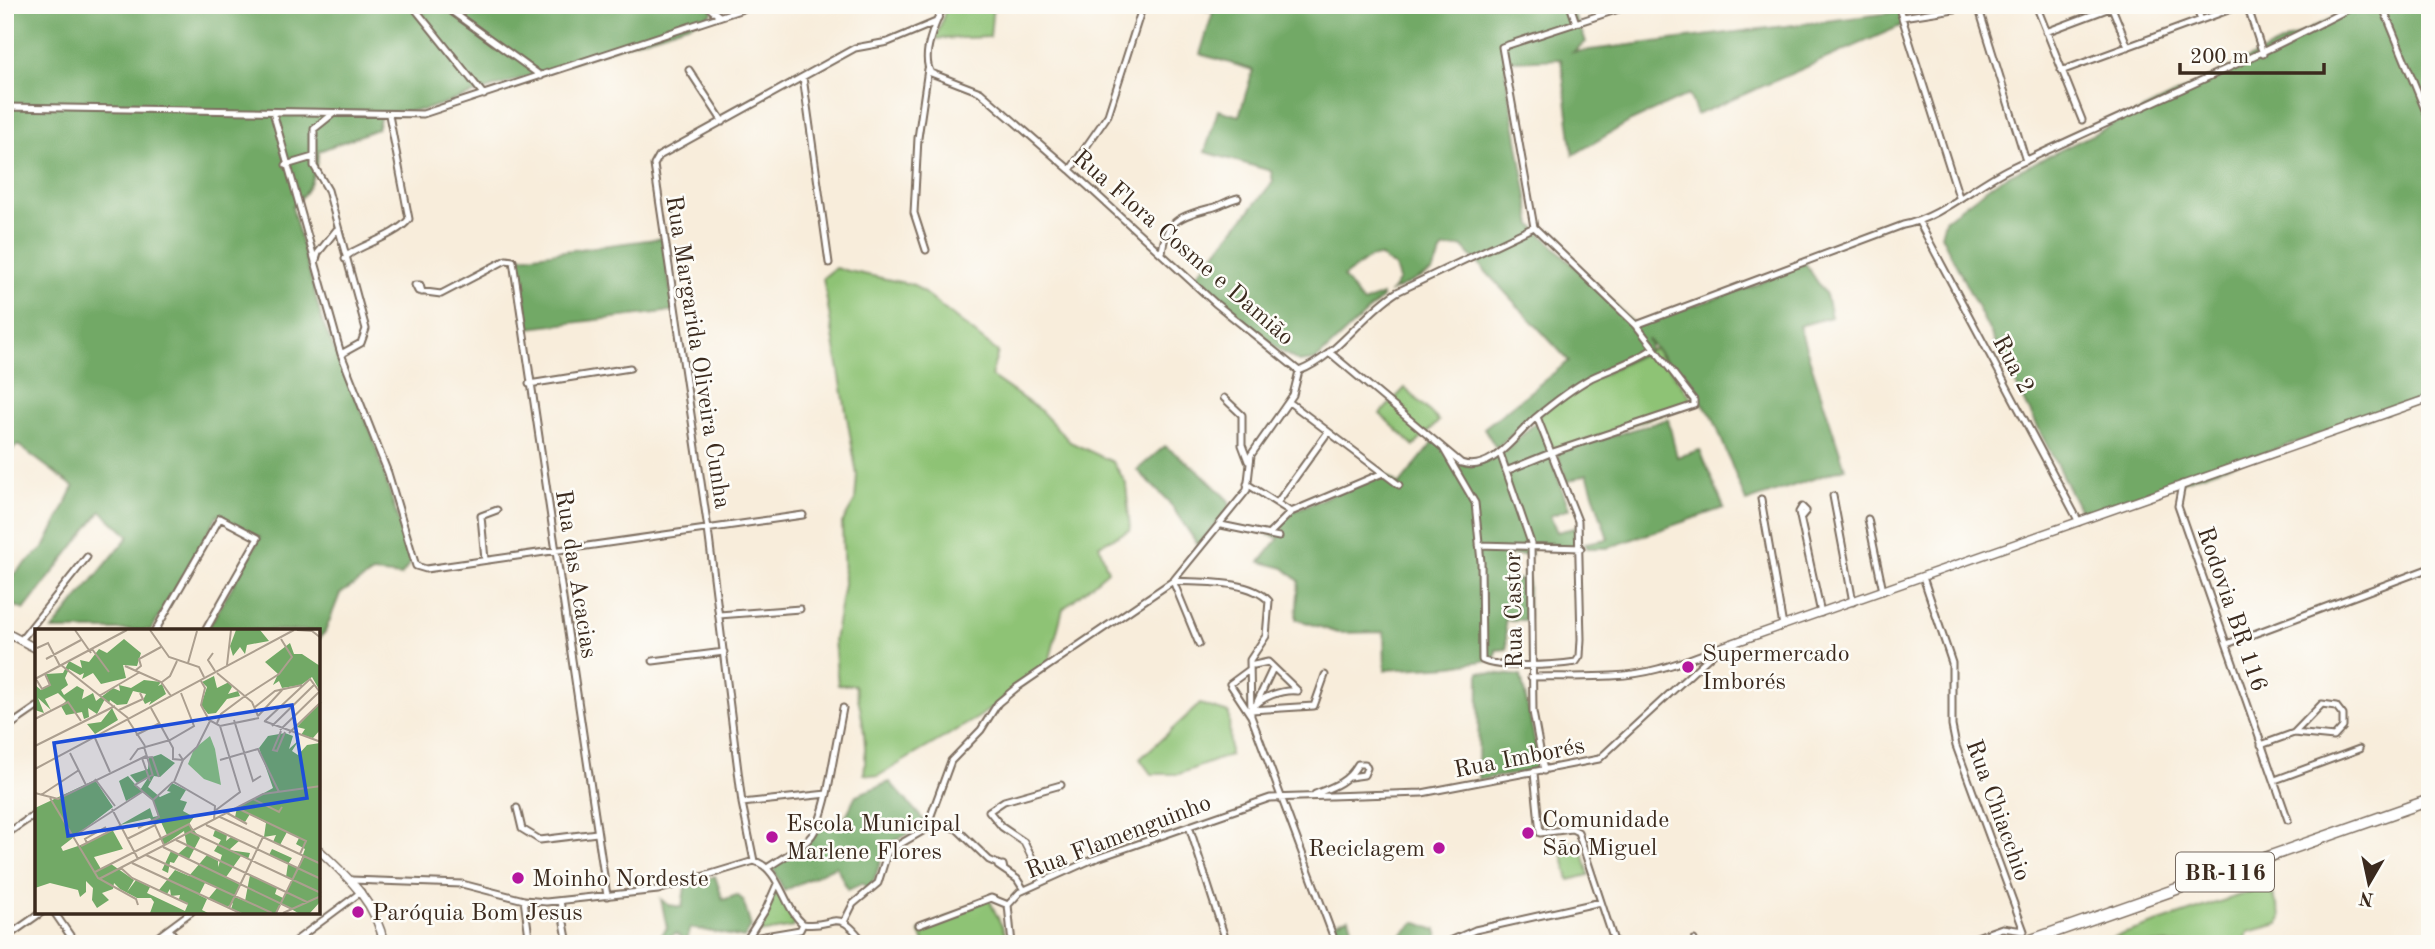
<svg xmlns="http://www.w3.org/2000/svg" width="2435" height="949" viewBox="0 0 2435 949" font-family="'Old Standard TT',serif">
  <style>
    .green { fill: #8ec375; stroke: #64764a; stroke-width: 2 }
    .forest { fill: #72a966; stroke: #566a42; stroke-width: 2 }
    .lines { fill: none; stroke-linecap: round; stroke-linejoin: round }
    .street-casing { stroke: #7d6e60; stroke-width: 9 }
    .secondary-casing { stroke: #7d6e60; stroke-width: 10 }
    .highway-casing { stroke: #7d6e60; stroke-width: 13 }
    .street { stroke: #fff; stroke-width: 5 }
    .secondary { stroke: #fff; stroke-width: 7 }
    .highway { stroke: #fff; stroke-width: 10 }
    .poi-dot { fill: #b5179e; stroke: #fdfcf7; stroke-width: 2.5 }
    .labels { text-anchor: middle; stroke-width: 5; stroke-linejoin: round; paint-order: stroke }
    .shield { fill: #fdfcf7; stroke: #75695f; stroke-width: 2 }
    .shield-label { font-size: 23px; font-weight: bold; fill: #3b2a1e }
    .street-label { font-size: 24px; fill: #3b2a1e; stroke: #fdfcf7 }
    .poi-label { font-size: 24px; fill: #3b2a1e; stroke: #fdfcf7; text-anchor: start }
    .inset-road { fill: none; stroke: #ac9f8f; stroke-width: 2 }
    .view { fill: #1d4ed8; fill-opacity: 0.15; stroke: #1d4ed8; stroke-width: 3.5 }
    .inset-edge { fill: none; stroke: #3b2a1e; stroke-width: 3.5 }
  </style>
  <rect width="100%" height="100%" fill="#fdfcf7"/>
  <filter id="ink" filterUnits="userSpaceOnUse"><feTurbulence type="fractalNoise" baseFrequency=".0143" numOctaves="2"/><feDisplacementMap in="SourceGraphic" scale="14" xChannelSelector="R" yChannelSelector="G"/><feConvolveMatrix kernelMatrix="1 2 1 2 8 2 1 2 1" color-interpolation-filters="sRGB"/></filter>
  <filter id="wash" filterUnits="userSpaceOnUse"><feTurbulence type="fractalNoise" baseFrequency=".00686" numOctaves="4" result="noise"/><feDisplacementMap in="SourceGraphic" scale="28" xChannelSelector="R" yChannelSelector="G"/><feGaussianBlur stdDeviation="1.57" result="paint"/><feColorMatrix in="noise" values="0 0 0 0 0 0 0 0 0 0 0 0 0 0 0 0 0 1.4 0 .05"/><feComposite in="paint" operator="in"/></filter>
  <g filter="url(#wash)">
    <rect width="100%" height="100%" fill="#f8eddb"/>
    <path class="green" d="M947,5H993L990,37L936,39Z
      M835,268L914,285L998,352L991,376L1041,411L1070,442L1113,462L1126,483L1130,530L1099,545L1108,571L1063,609L1048,666L979,717L878,776L864,774C868,746 862,713 855,685H838L834,640L844,584L842,523L855,501L857,475L823,278Z
      M1654,348L1695,403L1553,452L1537,417L1571,391Z
      M1405,388L1439,421L1414,446L1380,414Z
      M1200,704L1229,713L1230,755L1179,774H1151L1140,759Z
      M1580,840L1589,875L1569,880L1560,846Z
      M2270,885L2281,917L2279,924L2248,932L2244,944H2093Z
      M777,891L794,921V927L754,934Z
      M989,899L1007,937L992,944H925L919,931Z"/>
    <path class="forest" d="M5,5H715L712,13L702,20L424,110L382,112L377,129L319,151C315,174 310,192 292,207L323,324L372,434L411,562L401,576L373,573L340,594L325,632L319,639L318,631L207,630L260,538L218,515L151,630H52L129,536L101,511L24,610L5,601V582L45,546L74,487L18,445L5,455Z
      M1191,5H1570L1586,42L1573,52L1899,12L1903,25L1697,115L1689,94L1631,121L1573,155L1561,59L1510,61L1505,70L1532,225L1635,325L1750,287L1805,263L1826,295L1831,317L1799,326L1845,468L1746,502L1712,415L1647,339L1650,346L1646,353L1604,370L1534,416L1496,448L1484,428L1569,361L1462,246L1443,249L1432,272L1391,292L1399,280L1395,267L1379,256L1369,258L1343,277L1363,303L1382,295V298L1316,360L1299,362L1279,350L1195,277L1273,182L1271,171L1205,152L1218,110L1239,116L1253,70L1200,54L1213,12Z
      M2359,5H2430V397L2082,515L1941,235L1945,220L1997,181Z
      M662,238L674,311L529,328L519,257Z
      M1668,419L1677,457L1700,450L1724,508L1607,548H1586L1585,543L1608,539L1587,474L1567,482L1557,453Z
      M1538,420L1569,509L1550,516L1557,532L1578,527L1581,548L1531,547V555H1505L1506,579L1528,580V620H1505L1507,649L1496,650L1495,659L1452,666L1385,670L1384,632L1338,633L1296,619L1299,581L1284,568L1260,562L1279,538L1268,535L1293,511L1383,473L1399,485L1435,440L1461,463L1471,466L1505,451Z
      M1165,446L1199,471L1229,501L1230,507L1198,545L1168,501L1137,470Z
      M1479,672L1521,676L1541,770L1478,780Z
      M890,782L927,824C916,833 895,837 887,848C877,861 879,878 868,890L863,883L848,890L836,866L784,891L773,868L807,844L822,827C844,830 848,811 856,795Z
      M715,876L723,900L737,895L743,900L751,927L744,938L691,928L686,942L676,933L669,938L672,944L655,942L667,928L661,899L669,905L682,907L685,887Z
      M1349,918L1353,930L1366,943L1379,938L1384,944H1342L1334,923Z
      M1415,922L1436,930L1440,943L1387,944L1396,940Z"/>
  </g>
  <g filter="url(#ink)">
    <g class="lines">
      <defs>
        <path id="street" d="M412,5L484,95
          M443,5L541,76
          M706,5L719,16
          M944,5C936,22 920,55 931,73L980,92L1070,170L1215,303L1299,371L1293,395L1251,455L1247,490L1173,581C1200,583 1249,579 1269,601L1266,636L1250,660L1251,716L1336,944
          M1570,5L1576,23
          M1898,5L1959,197
          M2036,5L2082,120
          M2111,5L2128,47
          M2195,5L2201,20
          M2247,5L2263,54
          M2382,5L2430,122
          M1978,6L2026,161
          M1902,17L1980,5
          M2046,32L2118,5
          M689,70L723,122
          M2061,71L2242,5
          M803,77L829,263
          M5,107L423,114L755,5
          M273,112L341,354L388,473L416,566L426,569L803,515
          M334,113L314,129V166L328,190L366,329L361,343L341,354
          M286,165L313,157
          M1070,170L1108,115L1143,5
          M1919,222L2079,522
          M926,250L914,213L918,138L928,69
          M1162,253C1165,220 1181,216 1211,208C1221,206 1228,200 1238,198
          M345,259C349,248 395,238 409,219L389,115
          M315,263L318,253L338,228
          M422,292L420,285H415L418,291L441,294L506,260L513,261L607,896
          M1636,325L1903,225C1940,218 1975,185 2010,168C2125,113 2243,65 2356,5
          M1329,352L1461,463C1491,473 1514,437 1534,419C1552,404 1571,389 1591,378C1612,368 1634,362 1654,348
          M1299,371C1338,356 1362,314 1397,292L1534,227
          M529,384L630,368
          M1224,398L1242,415V445L1248,461
          M1289,402L1399,485
          M1443,448L1475,503L1481,562L1482,660C1499,669 1555,665 1576,662L1580,656L1581,639L1578,521L1537,417
          M1500,453L1531,543L1533,712L1544,771
          M1506,471L1553,452L1694,405V400L1636,325L1534,227L1502,47L1631,5
          M1247,484L1291,512
          M2182,484L2178,506L2288,820
          M1833,496L1853,602
          M1761,499L1783,626
          M1277,503L1328,432
          M1801,517L1806,511L1802,507L1799,512L1821,613
          M1868,519L1883,591
          M1221,525L1279,537
          M1268,535L1291,512L1383,473
          M1479,545L1581,548
          M485,560L481,516L497,510
          M1923,577L1952,663V726L1956,746L2024,931L2002,928L1957,944
          M719,615L800,609
          M155,631L220,518L258,538L205,631
          M21,640L87,557
          M2227,644L2430,568
          M653,661L724,652
          M1254,665L1268,662L1298,691
          M1249,670L1230,684L1251,716
          M1531,677C1573,676 1618,680 1658,669C1678,664 1697,656 1716,649
          M1257,702L1273,668
          M1251,710L1314,706L1325,675
          M1251,710C1260,697 1282,689 1298,691
          M5,729L37,707
          M2261,745L2294,733L2322,704L2336,706L2343,715V727L2334,737L2294,733
          M1534,773L1540,833L1572,829L1578,832L1615,944
          M2275,780L2359,749
          M827,794L843,708
          M1315,794C1333,787 1348,782 1358,764H1365L1367,768L1364,775L1350,777
          M742,803L827,794C815,845 809,840 767,868
          M517,808L522,829L540,840L597,833
          M930,821L957,829L989,860L1000,865
          M1189,826L1227,944
          M5,835L37,813
          M754,861L742,803L708,529L654,165L659,156L855,48L888,42L936,22
          M1004,870L1003,865L998,866L1017,879L1024,890
          M351,880L462,884L524,900L546,902L658,890L754,861C780,868 783,907 803,924C835,929 836,904 865,944
          M1043,880L1024,842L1002,827L989,811L1004,801L1061,785
          M524,900L530,944
          M560,901L568,944
          M54,912L76,944
          M844,922L853,904L878,883L888,851L926,829L951,761L981,730L998,703L1016,688L1173,581L1199,644
          M919,925L991,898L1008,905
          M169,929L180,944
          M789,933L792,944
          M5,938L42,912
          M747,939L800,930L803,924
          M1694,940V944
          M148,944L191,912
          M291,944L361,892
          M744,944L766,909L777,884
          M1012,944L1008,905L1020,892L1089,861L1270,798L1422,793L1599,759L1719,648
          M1443,944L1475,930L1601,902"/>
        <path id="secondary" d="M5,632L37,649
          M1719,648L2430,398
          M318,849C348,877 376,902 384,944"/>
        <path id="highway" d="M2020,944L2430,800"/>
      </defs>
      <use href="#street" class="street-casing"/>
      <use href="#secondary" class="secondary-casing"/>
      <use href="#highway" class="highway-casing"/>
      <use href="#street" class="street"/>
      <use href="#secondary" class="secondary"/>
      <use href="#highway" class="highway"/>
    </g>
  </g>
  <g class="poi-dot">
    <circle cx="1688" cy="667" r="7"/>
    <circle cx="1528" cy="833" r="7"/>
    <circle cx="772" cy="837" r="7"/>
    <circle cx="1439" cy="848" r="7"/>
    <circle cx="518" cy="878" r="7"/>
    <circle cx="358" cy="912" r="7"/>
  </g>
  <g class="labels">
    <rect class="shield" x="2176" y="852.5" width="98" height="39" rx="5"/>
    <g class="shield-label">
      <text x="2225" y="880">BR-116</text>
    </g>
    <g class="street-label">
      <text transform="translate(1184 247) rotate(41)" y="8">Rua Flora Cosme e Damião</text>
      <text transform="translate(699 352) rotate(81)" y="8">Rua Margarida Oliveira Cunha</text>
      <text transform="translate(2014 364) rotate(62)" y="8">Rua 2</text>
      <text transform="translate(577 574) rotate(81)" y="8">Rua das Acacias</text>
      <text transform="translate(2233 609) rotate(71)" y="8">Rodovia BR 116</text>
      <text transform="translate(1513 610) rotate(-91)" y="8">Rua Castor</text>
      <text transform="translate(1519 757) rotate(-11)" y="8">Rua Imborés</text>
      <text transform="translate(1999 810) rotate(70)" y="8">Rua Chiacchio</text>
      <text transform="translate(1118 836) rotate(-21)" y="8">Rua Flamenguinho</text>
    </g>
    <g class="poi-label">
      <text x="1702" y="661">Supermercado<tspan x="1702" dy="28">Imborés</tspan></text>
      <text x="1542" y="827">Comunidade<tspan x="1542" dy="28">São Miguel</tspan></text>
      <text x="786" y="831">Escola Municipal<tspan x="786" dy="28">Marlene Flores</tspan></text>
      <text x="1425" y="856" text-anchor="end">Reciclagem</text>
      <text x="532" y="886">Moinho Nordeste</text>
      <text x="372" y="920">Paróquia Bom Jesus</text>
    </g>
  </g>
  <g transform="translate(35 629)">
    <rect width="285" height="285" fill="#f8eddb"/>
    <path d="M175,107L180,120L186,156L169,150L153,135L159,120Z" fill="#8ec375"/>
    <path d="M201,1H225L234,12L212,16L210,25L205,18L198,27L195,17ZM89,10L106,24L102,37L88,36L91,49L66,55L58,44L47,50L49,44L45,46L34,40L30,49L33,56L26,61L29,66L42,57L49,61L47,70L58,64L61,72L78,59L85,62L84,56L96,59L109,51L126,53L123,57L127,55L131,65L114,76L116,72L110,75L108,71L111,65L98,62L92,75L82,76L75,71L74,75L70,70L62,85L53,79L54,88L49,90L47,83L31,86L26,77L31,72L23,64L10,70L16,81L3,69L9,84L0,81V56L6,61L15,56L11,45L28,44L34,32L47,39L45,31L54,33L64,20L72,24ZM255,14L259,25H267L285,37V62L277,48L266,56L247,59L244,52L238,56L243,45L230,33ZM179,47L182,59L194,53L197,58L193,65L203,62L205,67L192,70L181,84L173,85L166,76L172,58L167,53ZM285,73V101L278,109L266,106L270,100L262,98ZM77,79L83,91L60,105L52,95L66,93ZM250,104L258,107L254,120L264,111L257,122L263,126L272,116L285,114V273L275,284H263L246,274L241,284H207L196,280L198,274L192,278L173,270L182,259L170,254L164,266L172,270L167,281L173,284H115L119,273L116,269H102L85,260L79,254L78,260L67,264L74,271L62,279L57,271L58,259L51,252V263L45,268L43,261L15,254L0,259V179L60,151L78,178L26,218L28,222L52,214L77,200L88,220L59,228L66,240L76,235L99,251L92,263L101,251L115,258L112,264L150,282L153,275L144,270L145,266L136,267L135,260L132,265L124,261L140,241L154,247L172,226L183,232V238L187,226L179,222L186,211L178,207L180,201L192,206L191,212L196,208L204,212L194,221L215,224L213,230L206,227L191,248L205,256L200,268L210,272L215,246L242,259L240,265L248,269L257,251L251,248L253,235L234,226L237,220L257,229L253,235L263,239L270,220L261,215L264,209L252,203L245,216L238,213L241,206L229,208L231,194L215,185L210,193L200,188L202,179L238,159L224,119L233,107ZM126,125L140,134L125,148L119,147L113,158L125,168L136,163L132,162L137,154L151,161L145,171L152,173L148,182L159,188L154,195L165,209L154,230L144,226L139,234L135,233L133,244L127,241L136,222L143,225L152,217L149,202L129,216L126,210L132,206L126,193L120,196L115,189L85,196L115,179L118,188L123,187L118,171L107,163L91,172L84,152L93,147L105,161L113,149L102,154L95,146L113,140L114,129Z" fill="#72a966"/>
    <path class="inset-road" d="M40,1L56,24M115,1L134,28L164,38L169,48M262,1L277,2L286,9M2,19L13,14L25,37M57,20L74,43M178,24L173,31L180,42M11,30L46,11M153,34L162,2M26,36L93,89M192,36L196,1M90,37L126,53L136,67M101,41L106,37L104,30L126,18M182,44L217,73L223,87M0,50L92,1M1,50L7,60L15,56L10,45M166,52L170,59L166,76L174,91L185,97L224,89M127,53L135,47L142,32M64,67L105,43M210,67L244,45L257,28L246,10M220,78L240,62L267,56M116,79L138,119V130L148,131L139,153L180,177L179,191M84,81L108,70L105,64M223,87L248,60M0,90L33,73L46,92M93,91L110,117M199,91L218,152L226,147M229,92L286,113M230,92L275,50L284,62M182,94L186,85L210,67M237,97L279,56M245,101L284,63M246,102L238,121L242,122L250,103M254,104L286,73M101,106L125,94M60,109L75,143M0,117L80,77M109,118L118,147M35,124L51,156M144,125L148,131L162,118L175,92M95,131L103,120L135,111L159,97L146,64M185,131L223,120L244,163M0,140L259,1M60,150L80,177M115,152L107,129L117,128L124,148M0,164L23,170L111,127M6,166L44,141M15,169L63,249L101,270L103,276M218,170L244,183L247,178M118,171L138,153M202,179L271,212L265,225M77,180L103,230M181,181L205,163L185,97M192,184L212,195M185,188L286,235M171,196L286,250M103,199L124,188L118,171L100,156L117,146M156,203L286,264M39,207L107,163M92,210L120,196L129,216M141,211L272,273M52,214L50,210L71,198M46,217L85,197M128,218L257,280M111,226L237,284M97,234L205,284M86,239L97,249L153,275M60,243L154,195L158,202M64,250L228,165L286,157M194,279L228,208M241,284L269,227M248,284L286,267"/>
    <path class="view" d="M257,76L272,169L33,207L19,114Z"/>
    <rect width="285" height="285" class="inset-edge"/>
  </g>
  <rect width="2435" height="949" fill="none" stroke="#fdfcf7" stroke-width="28"/>
  <g transform="translate(2369 883) rotate(189)" stroke="#fdfcf7" stroke-width="5" paint-order="stroke">
  <path d="M0-5L12 26L0 18L-12 26Z" fill="#3b2a1e"/>
  <text y="-10" font-size="19" font-weight="bold" text-anchor="middle" fill="#3b2a1e">N</text>
  </g>
  <path d="M2180 63v10h144v-10" fill="none" stroke="#3b2a1e" stroke-width="3.5"/>
  <text x="2190" y="63" font-size="21" fill="#3b2a1e" stroke="#fdfcf7" stroke-width="5" paint-order="stroke">200 m</text>
</svg>
